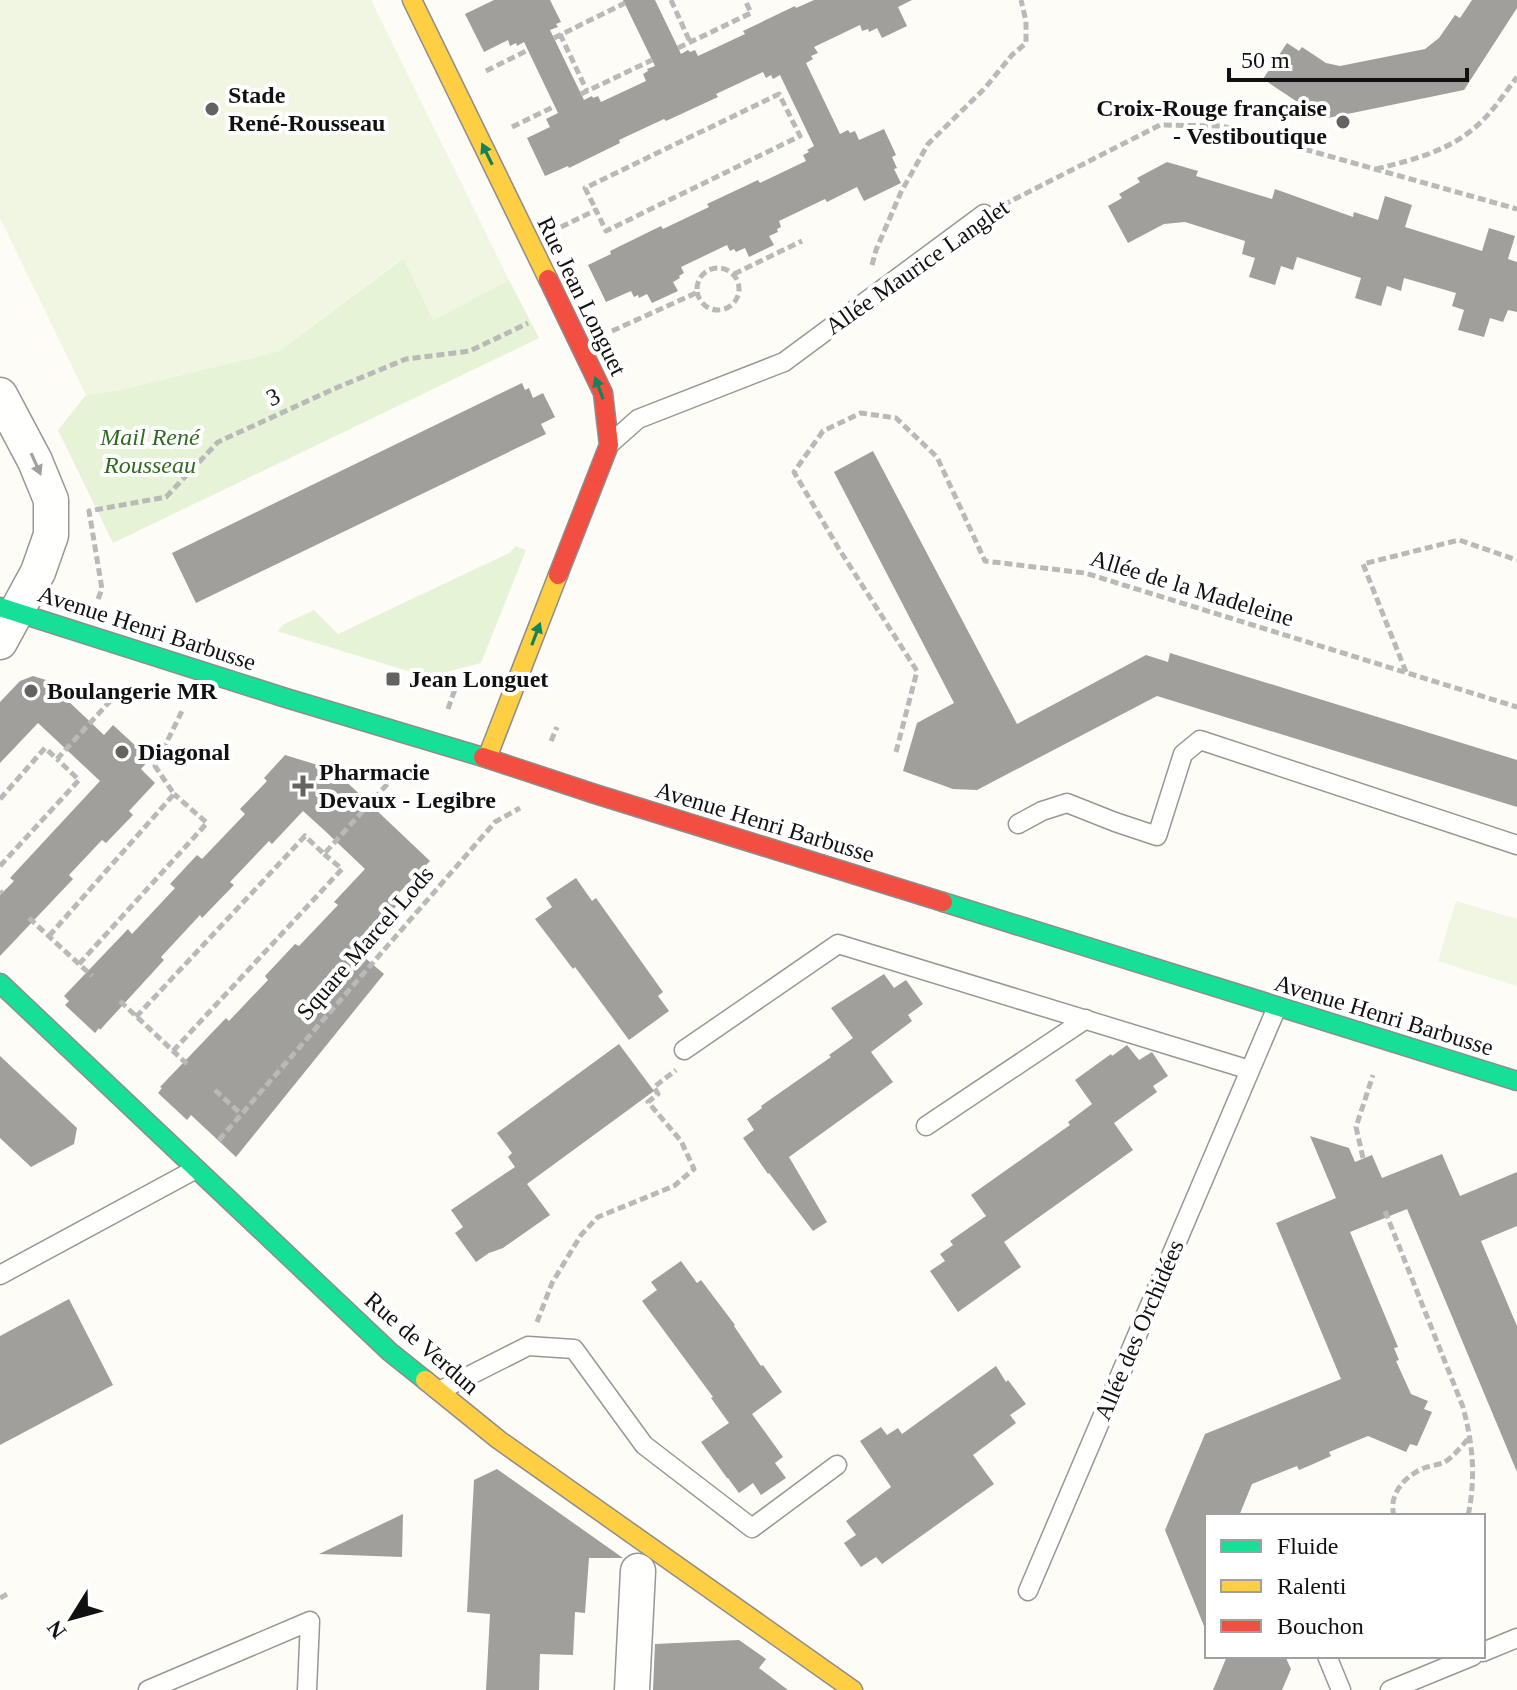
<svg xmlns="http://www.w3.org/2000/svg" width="1517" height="1690" viewBox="0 0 1517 1690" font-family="'Times New Roman',serif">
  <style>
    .green { fill: #e7f3d7 }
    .pitch { fill: #f0f6e1 }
    .building { fill: #a19f9c }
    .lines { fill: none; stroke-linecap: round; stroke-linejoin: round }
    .lane-casing { stroke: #979795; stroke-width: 21 }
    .street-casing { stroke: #979795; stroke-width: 37 }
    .fast-casing { stroke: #8e8d8b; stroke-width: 21 }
    .slow-casing { stroke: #8e8d8b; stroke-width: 21 }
    .jam-casing { stroke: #8e8d8b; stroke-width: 21 }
    .path { stroke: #b9b9b8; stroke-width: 5; stroke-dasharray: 8 4; stroke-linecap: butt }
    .lane { stroke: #fffffe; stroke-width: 18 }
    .street { stroke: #fffffe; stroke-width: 34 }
    .fast { stroke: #16e098; stroke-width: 18 }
    .slow { stroke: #ffcf43; stroke-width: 18 }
    .jam { stroke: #f24e42; stroke-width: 18 }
    .oneway { fill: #14835b }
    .oneway2 { fill: #a0a09f }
    .poi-dot { fill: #646362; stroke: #fff; stroke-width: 3 }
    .labels { text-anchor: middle; stroke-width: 8; stroke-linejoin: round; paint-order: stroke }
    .poi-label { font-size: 24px; font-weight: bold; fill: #111; stroke: #fff; text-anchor: start }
    .street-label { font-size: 24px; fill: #111; stroke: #fff }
    .park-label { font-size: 24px; font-style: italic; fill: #2f6b1f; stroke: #fff }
  </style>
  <rect width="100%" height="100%" fill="#fdfcf7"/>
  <path class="green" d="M404,258L433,320L509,280L539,338L113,543L58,430L86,395L120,390L279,351Z
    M516,546L526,550L481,663L427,677L277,631L284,624L314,610L338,634L509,553Z"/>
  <path class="pitch" d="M0,0H371L509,280L433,320L403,258L279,351L120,390L86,395L0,218Z
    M1456,901L1517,919V986L1438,961Z"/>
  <path class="building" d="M494,0H550L561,22L556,24L558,27L550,30L584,100L592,96L593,98L598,96L601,102L646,81L643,74L648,71L647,69L655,66L623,0H655L681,54L688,50L690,52L695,50L698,56L745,34L743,31L795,6L796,8L814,0H912L898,7L907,26L882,38L877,28L869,32L868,29L862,31L860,25L814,47L818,53L811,56L813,59L806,63L840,134L848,130L850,133L855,131L859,140L884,129L896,155L892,157L897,168L894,169L901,183L864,201L857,187L827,202L825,199L779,221L781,227L777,229L778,232L769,236L774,245L749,257L745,248L736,252L734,249L730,251L727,245L681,267L684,273L679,276L680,278L673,282L678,291L652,303L647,294L639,298L638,295L634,297L631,291L606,302L588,265L611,254L610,251L661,226L663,229L709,207L707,204L758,180L760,183L806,161L803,155L809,152L807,150L814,146L780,75L773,79L771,75L766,78L763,72L716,94L718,97L666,121L664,119L619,140L620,143L569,168L568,166L545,176L527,138L550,127L546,119L558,113L524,42L517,46L516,43L510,46L508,40L484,52L465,14Z
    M1472,0H1517V8L1464,90L1323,119L1263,79L1287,43L1299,51L1302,47L1326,63L1340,66L1425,49L1439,38L1455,15L1460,18Z
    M1167,162L1198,171L1196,176L1272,199L1275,189L1353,217L1354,212L1378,220L1385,196L1412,205L1405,227L1482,251L1489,228L1515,236L1508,259L1517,262V312L1508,310L1503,322L1490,318L1484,337L1458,330L1464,310L1452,306L1456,293L1404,278L1401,291L1387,286L1381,306L1355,298L1361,278L1297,257L1293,270L1281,266L1275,285L1249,277L1255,258L1242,254L1245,241L1185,222L1164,224L1128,243L1108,206L1122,198L1119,194L1140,182L1137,178Z
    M522,383L525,390L529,388L533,398L543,393L555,417L541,424L546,434L196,603L172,553Z
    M873,451L1017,724L1146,655L1168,662L1170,653L1517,760V807L1157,696L977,790L953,789L903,771L917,723L954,703L834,472Z
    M33,676L46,680L104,735L113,725L150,759L141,769L155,783L129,811L133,815L106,843L102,840L69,875L73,879L0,956V895L14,881L10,878L100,781L38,723L0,763V702L20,681Z
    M285,755L334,770L430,861L394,898L399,903L356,950L384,974L236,1157L191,1115L187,1120L158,1093L162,1088L160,1087L226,1018L229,1021L268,980L265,976L295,944L299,946L338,905L334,902L365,869L324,830L303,811L272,844L269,841L230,882L234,885L202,918L200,915L161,957L164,960L100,1030L99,1028L95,1033L65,1005L69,1001L64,996L128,929L132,934L175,888L170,884L197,855L202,859L245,814L240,809L267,781L264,778Z
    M576,878L592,901L596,898L663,992L658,996L669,1011L629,1040L575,967L573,969L535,919L552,907L546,898Z
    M884,974L894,988L906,980L923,1004L908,1015L912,1021L871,1052L893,1082L789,1157L827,1222L813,1231L769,1173L768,1174L743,1138L754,1130L747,1119L762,1108L761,1106L831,1057L829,1055L853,1038L831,1008Z
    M619,1044L654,1091L527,1184L550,1215L503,1248L489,1253L476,1262L455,1233L463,1227L451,1210L515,1167L508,1157L512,1153L497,1133Z
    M1127,1045L1139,1060L1152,1052L1168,1076L1153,1086L1157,1092L1114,1123L1133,1150L1004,1242L1021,1267L958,1312L930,1271L945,1261L940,1254L953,1245L950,1241L986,1216L971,1195L1070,1125L1068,1122L1092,1104L1075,1080L1111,1054L1112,1056Z
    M0,1056L77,1128L74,1144L31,1167L0,1138Z
    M1310,1136L1349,1148L1355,1162L1372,1155L1382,1178L1442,1154L1460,1196L1517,1172V1226L1481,1241L1517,1326V1472L1407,1209L1350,1232L1398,1347L1394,1348L1399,1360L1396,1361L1411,1394L1428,1401L1424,1409L1432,1412L1417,1446L1410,1444L1406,1452L1368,1436L1329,1452L1331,1456L1311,1465L1299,1470L1297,1466L1252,1484L1239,1516H1207L1206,1631L1165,1530L1205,1434L1341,1379L1276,1223L1336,1198Z
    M681,1261L697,1283L701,1280L735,1325L734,1326L761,1366L763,1365L782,1392L752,1414L783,1457L775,1463L786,1478L761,1495L753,1483L739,1493L728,1478H727L701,1442L729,1423L711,1398L713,1397L642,1301L657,1290L651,1282Z
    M69,1299L113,1385L0,1445V1336Z
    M996,1366L1006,1382L1008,1380L1026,1404L1010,1415L1016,1423L973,1455L994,1484L882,1564L876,1557L861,1567L844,1543L856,1535L846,1521L891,1487L860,1441L881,1427L887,1435L898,1428L902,1434Z
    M497,1469L623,1558H589L585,1613L575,1612L573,1655L540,1654L539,1690H486L490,1614L467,1612L474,1480Z
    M403,1514L402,1557L319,1554Z
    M739,1640L766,1659L759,1668L788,1690H653L655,1644Z
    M1227,1656H1285L1291,1669L1282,1690H1213Z"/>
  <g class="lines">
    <defs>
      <path id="lane" d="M611,443L638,419L784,362L984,214
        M1018,824L1042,811L1067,803L1115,822L1157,836L1183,754L1200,740L1517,845
        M684,1050L838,944L1250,1070
        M926,1126L1086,1019
        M0,1275L196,1169
        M439,1391L528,1346L574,1349L644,1445L752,1528L837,1465
        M1028,1591L1277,1007
        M1483,1652L1517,1638
        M1327,1656L1341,1690
        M148,1690L310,1621L307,1690
        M1390,1690L1473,1656"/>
      <path id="street" d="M0,395L35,461L51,500V535L38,572L0,642
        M632,1690L638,1571"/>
      <path id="fast" d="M0,607L286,698L483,757
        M943,902L1517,1081
        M0,983L390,1352L425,1380"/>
      <path id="slow" d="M412,0L548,279
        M487,758L558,575
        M425,1380L499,1440L853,1690"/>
      <path id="jam" d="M548,279L603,393L609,445L558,575
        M483,757L595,794L943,902"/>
    </defs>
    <use href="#lane" class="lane-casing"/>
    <use href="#street" class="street-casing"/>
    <use href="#fast" class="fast-casing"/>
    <use href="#slow" class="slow-casing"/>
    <use href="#jam" class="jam-casing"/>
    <path class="path" d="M671,0L690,42
      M560,34L587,91
      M554,38L625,3
      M678,48L751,13L745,0
      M486,71L528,50
      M581,94L652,60
      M512,127L555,106
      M1376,169C1409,161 1446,152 1473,129C1491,115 1503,95 1517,77
      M1003,205L1160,125L1222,126L1517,209
      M561,227L596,210L606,231L800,136L779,94L585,188L596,210
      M872,265L876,250L901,192L928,144L985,88L1012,55L1026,43V21L1021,0
      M697 289a21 21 0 1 1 42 0a21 21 0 1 1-42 0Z
      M734,274L802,241
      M612,331L696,293
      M98,599L102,589L89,511L166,497L218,442L336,388L406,359L470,351L528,323
      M1406,672L1363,564L1459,540L1517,560
      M448,709L455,689
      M551,741L557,727
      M896,752L917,671L839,549L794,472L823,431L861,413L896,418L937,457L985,561L1085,573L1517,707
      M0,799L45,748L57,759L124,686
      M0,866L79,780L57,759
      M0,891L2,893
      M29,918L92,976
      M49,936L174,794L155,766L183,709
      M79,964L207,823L174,794
      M120,1001L188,1065
      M136,1017L305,836L324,854L401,769
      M173,1051L342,869L324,854
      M215,1090L241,1114
      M219,1140L495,822L520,808
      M1363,1158L1356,1127L1373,1075
      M1385,1211L1463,1407C1473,1445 1476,1477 1468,1516
      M537,1322L552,1283L581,1235L598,1217L674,1186L694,1169L681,1141L648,1102L658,1094L654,1087L676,1070
      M1394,1516C1388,1494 1405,1476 1424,1468C1430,1466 1437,1465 1443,1463C1453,1458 1462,1445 1470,1437
      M0,1598L9,1593"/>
    <use href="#lane" class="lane"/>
    <use href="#street" class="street"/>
    <use href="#fast" class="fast"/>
    <use href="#slow" class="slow"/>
    <use href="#jam" class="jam"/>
  </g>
  <defs><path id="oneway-solid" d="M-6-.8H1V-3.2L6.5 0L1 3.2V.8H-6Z" transform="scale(2)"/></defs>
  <g class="oneway">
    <use href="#oneway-solid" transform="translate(487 154) rotate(-116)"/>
    <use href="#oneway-solid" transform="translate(599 388) rotate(-110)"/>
    <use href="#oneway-solid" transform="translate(536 634) rotate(-69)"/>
  </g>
  <use class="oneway2" href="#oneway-solid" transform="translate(36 464) rotate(66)"/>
  <g class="poi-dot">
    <circle cx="212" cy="109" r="8"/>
    <circle cx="1343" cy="122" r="8"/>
    <rect x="385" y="671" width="16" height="16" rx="4"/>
    <circle cx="31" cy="691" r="8"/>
    <circle cx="122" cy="752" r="8"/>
    <path d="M299 774h8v8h8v8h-8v8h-8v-8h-8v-8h8z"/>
  </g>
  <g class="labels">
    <g class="poi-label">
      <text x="228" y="103">Stade<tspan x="228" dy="28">René-Rousseau</tspan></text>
      <text x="1327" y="116" text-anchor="end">Croix-Rouge française<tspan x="1327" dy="28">- Vestiboutique</tspan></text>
      <text x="409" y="687">Jean Longuet</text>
      <text x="47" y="699">Boulangerie MR</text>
      <text x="138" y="760">Diagonal</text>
      <text x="319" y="780">Pharmacie<tspan x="319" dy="28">Devaux - Legibre</tspan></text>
    </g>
    <g class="street-label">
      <text transform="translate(917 267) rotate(-35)" y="8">Allée Maurice Langlet</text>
      <text transform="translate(582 296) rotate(64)" y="8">Rue Jean Longuet</text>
      <text transform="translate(273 397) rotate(-25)" y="8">3</text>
      <text transform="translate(1192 588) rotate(17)" y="8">Allée de la Madeleine</text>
      <text transform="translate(147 628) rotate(18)" y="8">Avenue Henri Barbusse</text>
      <text transform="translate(765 822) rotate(17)" y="8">Avenue Henri Barbusse</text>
      <text transform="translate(365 943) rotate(-49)" y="8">Square Marcel Lods</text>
      <text transform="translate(1384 1015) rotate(17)" y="8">Avenue Henri Barbusse</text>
      <text transform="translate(1139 1330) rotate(-67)" y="8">Allée des Orchidées</text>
      <text transform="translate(422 1343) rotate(41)" y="8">Rue de Verdun</text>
    </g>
    <g class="park-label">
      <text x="150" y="445">Mail René<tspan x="150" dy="28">Rousseau</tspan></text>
    </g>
  </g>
  <rect x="1205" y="1514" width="280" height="144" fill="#ffffff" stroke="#a0a0a0" stroke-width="2"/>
  <rect x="1221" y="1540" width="40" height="12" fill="#16e098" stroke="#a0a0a0" stroke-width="2"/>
  <text x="1277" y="1554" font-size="24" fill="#111111">Fluide</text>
  <rect x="1221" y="1580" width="40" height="12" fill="#ffcf43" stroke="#a0a0a0" stroke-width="2"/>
  <text x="1277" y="1594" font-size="24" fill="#111111">Ralenti</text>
  <rect x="1221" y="1620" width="40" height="12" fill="#f24e42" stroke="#a0a0a0" stroke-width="2"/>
  <text x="1277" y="1634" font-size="24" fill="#111111">Bouchon</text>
  <g transform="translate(72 1618) rotate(233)" stroke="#ffffff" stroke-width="6" paint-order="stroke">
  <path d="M0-6L14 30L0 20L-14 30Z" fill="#111111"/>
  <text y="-12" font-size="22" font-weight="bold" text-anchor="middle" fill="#111111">N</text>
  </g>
  <path d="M1229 68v12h238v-12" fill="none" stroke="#111111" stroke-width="4"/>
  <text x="1241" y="68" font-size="24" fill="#111111" stroke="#ffffff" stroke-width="6" paint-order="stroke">50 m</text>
</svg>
